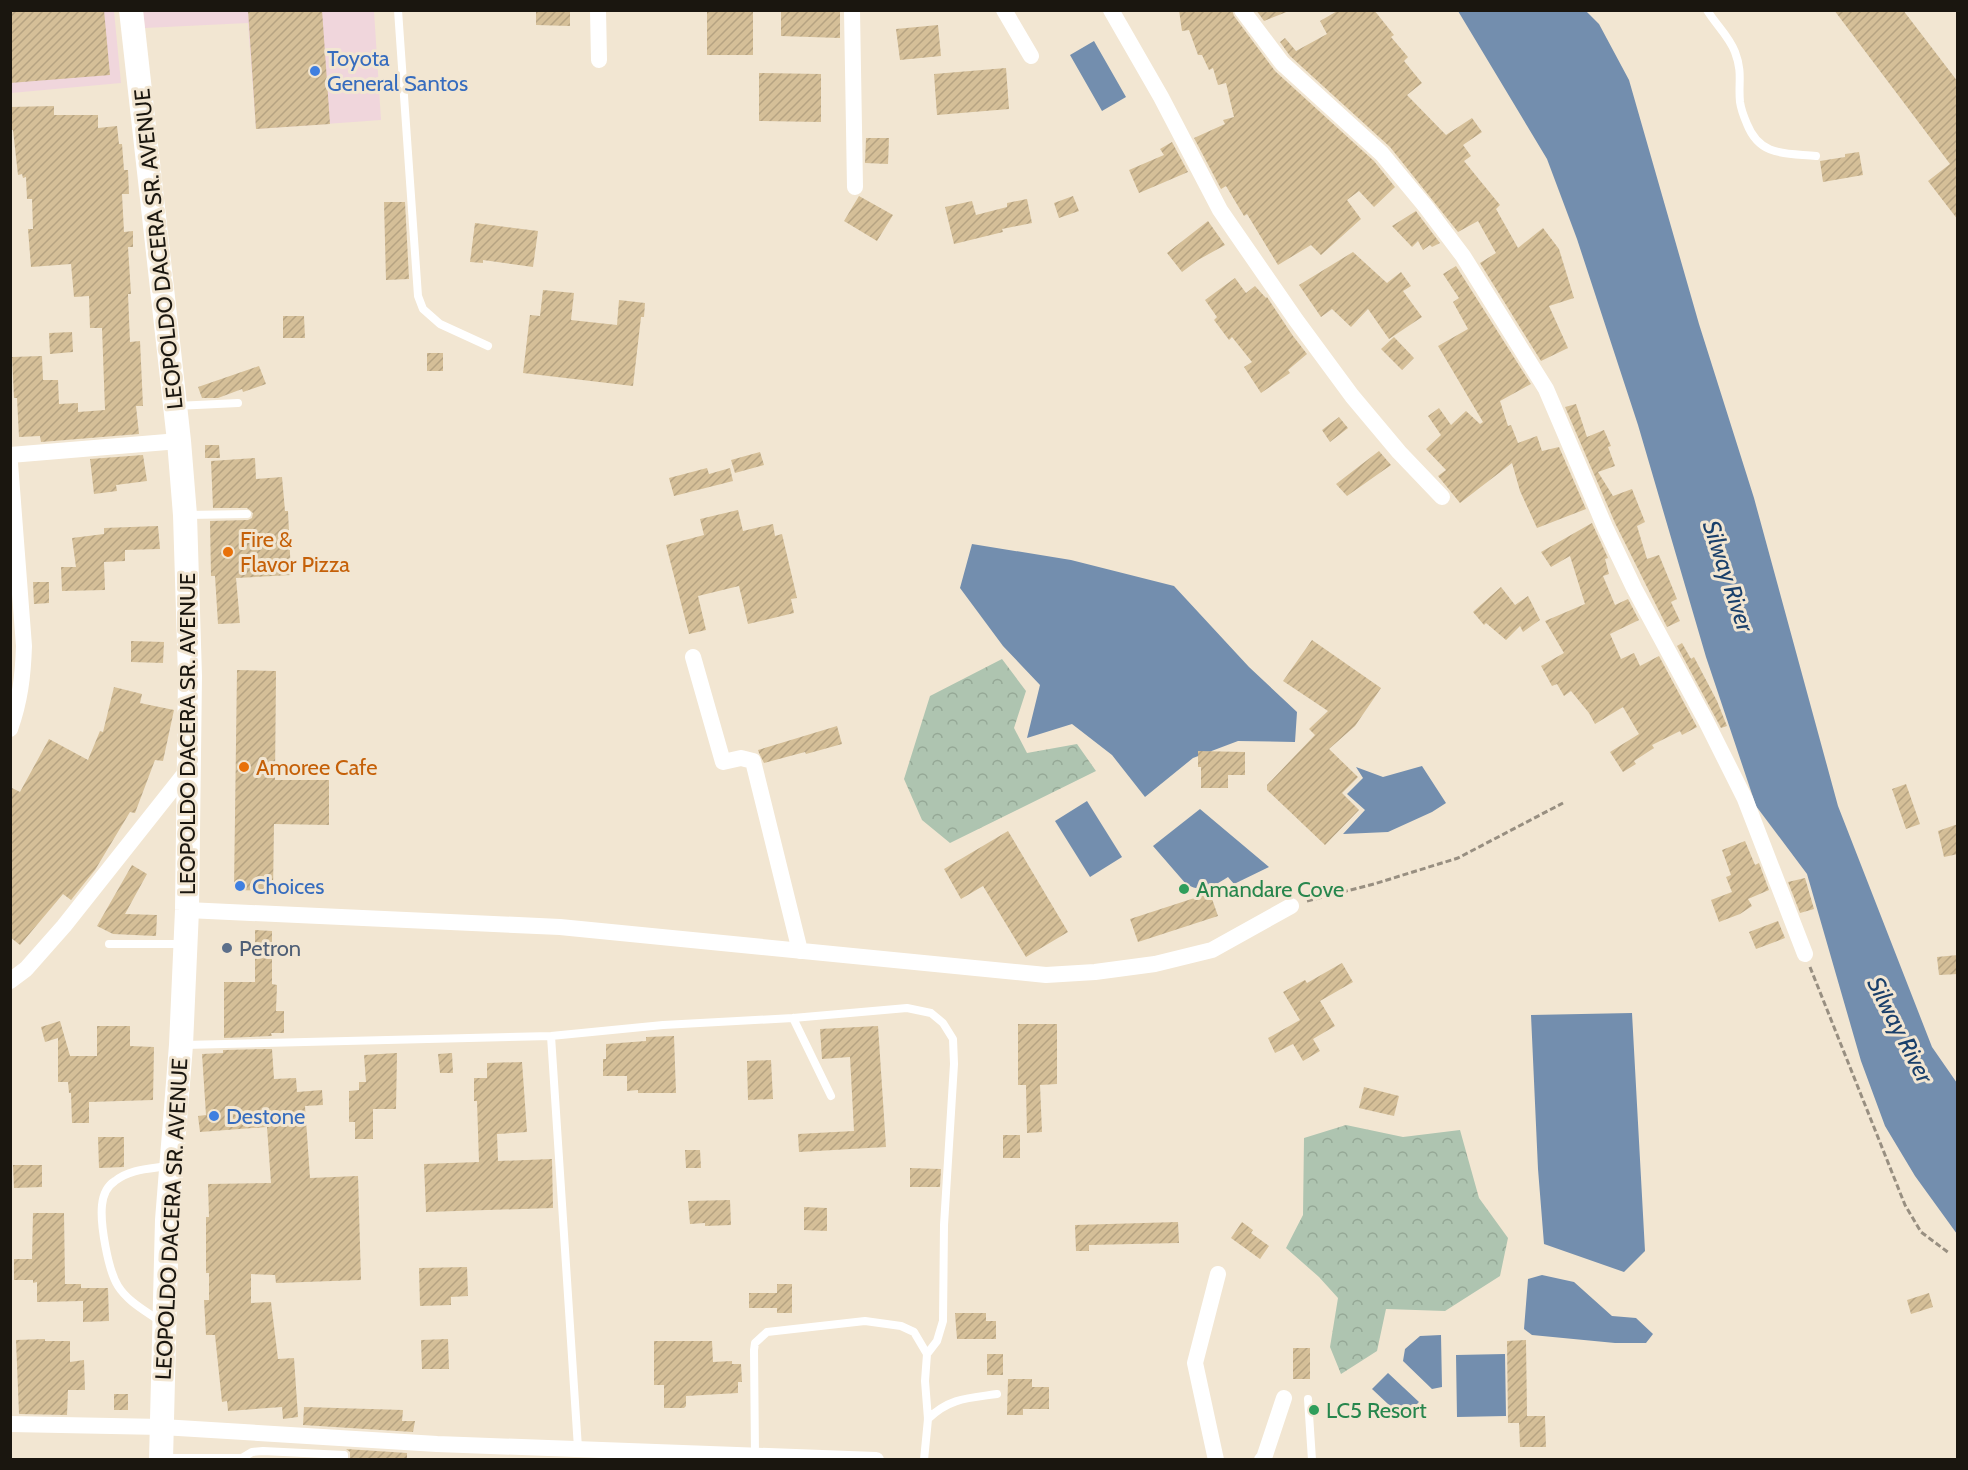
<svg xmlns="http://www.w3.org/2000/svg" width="1968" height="1470" viewBox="0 0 1968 1470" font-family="Cabin,sans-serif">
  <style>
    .commercial { fill: #f0d6dc }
    .forest { fill: url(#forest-crowns) }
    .water { fill: #738eae }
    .building { fill: url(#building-hatch) }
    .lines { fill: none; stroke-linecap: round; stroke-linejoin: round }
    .path { stroke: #988f81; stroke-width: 3; stroke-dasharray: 6 3; stroke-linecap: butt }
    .lane { stroke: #fff; stroke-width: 8 }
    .street { stroke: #fff; stroke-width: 16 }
    .secondary { stroke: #fff; stroke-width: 24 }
    .shop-dot { fill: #3f7fe0; stroke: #f2e6d2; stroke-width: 2 }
    .food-dot { fill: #e8710a; stroke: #f2e6d2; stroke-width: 2 }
    .leisure-dot { fill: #2e9e5b; stroke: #f2e6d2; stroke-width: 2 }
    .service-dot { fill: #5c6f8a; stroke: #f2e6d2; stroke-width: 2 }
    .labels { text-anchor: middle; stroke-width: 6; stroke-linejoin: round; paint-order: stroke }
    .shop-label { font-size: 22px; fill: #366cbe; stroke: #f2e6d2; text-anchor: start }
    .street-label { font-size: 22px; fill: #1a160f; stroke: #f2e6d2 }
    .food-label { font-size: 22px; fill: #c56008; stroke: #f2e6d2; text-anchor: start }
    .leisure-label { font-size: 22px; fill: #27864d; stroke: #f2e6d2; text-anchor: start }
    .service-label { font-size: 22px; fill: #4e5e75; stroke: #f2e6d2; text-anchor: start }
    .water-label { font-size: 24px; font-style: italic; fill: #1a406b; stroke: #f2e6d2 }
  </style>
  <defs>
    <pattern id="forest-crowns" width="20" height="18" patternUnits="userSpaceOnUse" patternTransform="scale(1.5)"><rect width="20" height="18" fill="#aec4b0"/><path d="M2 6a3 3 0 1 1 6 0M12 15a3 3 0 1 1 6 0" fill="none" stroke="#95a896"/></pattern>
    <pattern id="building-hatch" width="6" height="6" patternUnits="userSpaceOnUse" patternTransform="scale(1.5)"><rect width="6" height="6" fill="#d5bf98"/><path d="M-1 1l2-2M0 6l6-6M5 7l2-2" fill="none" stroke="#b6a382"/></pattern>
  </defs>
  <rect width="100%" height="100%" fill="#f2e6d2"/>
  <path class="commercial" d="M11,11H114L121,83L11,93Z
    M143,11H374L381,120L256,129L248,23L145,28Z"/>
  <path class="forest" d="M1002,659L1026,691L1014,728L1027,753L1077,744L1096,771L950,843L922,820L904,779L930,696Z
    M1346,1125L1403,1137L1460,1130L1479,1198L1508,1238L1500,1276L1445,1311L1386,1309L1377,1351L1341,1374L1330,1347L1338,1298L1319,1277L1286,1248L1303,1215L1304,1138Z"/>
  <path class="water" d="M1458,11H1586L1599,24L1629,80L1699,324L1754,498L1838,806L1932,1047L1957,1083V1234L1915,1176L1885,1126L1861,1061L1807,874L1756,806L1706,657L1638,425L1577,239L1547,159Z
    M1094,41L1126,97L1102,111L1070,55Z
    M972,544L1071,560L1174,586L1249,667L1297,712L1295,742L1238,741L1193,758L1145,797L1112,755L1072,724L1027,738L1040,685L1003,646L960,588Z
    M1422,766L1446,803L1432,812L1388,832L1343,834L1365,810L1347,794L1363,778L1356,767L1383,777Z
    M1087,801L1122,857L1090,877L1055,821Z
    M1200,809L1269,867L1234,884L1228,877C1214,886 1202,894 1186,884L1153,846Z
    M1632,1013L1645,1251L1624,1272L1544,1244L1538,1169L1531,1015Z
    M1542,1275L1574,1282L1612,1316L1636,1318L1653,1334L1646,1343H1615L1532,1335L1524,1329L1528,1279Z
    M1441,1335L1442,1387L1432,1389L1403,1361L1405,1349L1420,1336Z
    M1505,1354L1506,1416L1457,1417L1456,1355Z
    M1388,1373L1419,1402L1403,1418L1372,1389Z"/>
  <path class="building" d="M10,10H104L110,75L10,83Z
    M248,10H322L330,124L256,129Z
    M536,10H570V26L536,25Z
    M707,10H753V55H707Z
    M781,10H840V38L781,36Z
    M1179,10H1232L1234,16L1275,71L1374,161L1395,187L1374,207L1359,191L1347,200L1361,219L1321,255L1311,245L1278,265L1247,214L1244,216L1226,186L1221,189L1194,138L1225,124L1223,120L1234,117L1226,83L1218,85L1213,68L1209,70L1202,55H1198L1189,30L1182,31Z
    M1256,10H1289V11L1264,21Z
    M1339,10H1374L1394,35L1391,37L1408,57L1404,61L1422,83L1407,95L1446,135L1472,118L1482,132L1463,145L1471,156L1464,161L1500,205L1496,209L1518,248L1543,228L1559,249L1574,298L1549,306L1568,348L1541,361L1480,263L1496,253L1478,221L1458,232L1390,147L1290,56L1280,42L1285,38L1296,51L1327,34L1320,21Z
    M1834,10H1903L1958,82V220L1928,181L1950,164Z
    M938,25L941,56L900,60L896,29Z
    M1006,68L1009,109L937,115L934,74Z
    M759,73L821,74V122L759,121Z
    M54,106V115H98V128L117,126L119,144H122L124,170H128L129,194H122L124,232L133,231V247H128L131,294H128L130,342L140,341L143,406H136L139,434L41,442L40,436L19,437L17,398H14L12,357L42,356L43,380H58L59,404L78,403V412L105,410L102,328H90L89,296L74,297L71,264L31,267L28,229H33L32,199H27L26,177L23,178L22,174L18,175L13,130H10V107Z
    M866,138H889L888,164L865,163Z
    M1172,142L1188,172L1139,193L1129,170L1164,155L1160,149Z
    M1859,152L1863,175L1823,182L1820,161L1845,157V154Z
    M859,196L893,215L877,241L844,221Z
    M1073,196L1079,211L1059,218L1054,203Z
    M1027,199L1032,223L1002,229L1003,232L954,244L945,207L972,201L976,215L1007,207V203Z
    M384,202H405L409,279L386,280Z
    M1416,211L1418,214L1440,243L1432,247L1430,245L1423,250L1418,241L1412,247L1392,226Z
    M1208,221L1225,245L1198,260L1182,272L1167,253Z
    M475,223L538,231L533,267L483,260V263L470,262Z
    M1353,252L1387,283L1401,272L1411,286L1403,291L1422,317L1389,339L1368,309L1351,327L1332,309L1321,317L1299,285Z
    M1456,266L1531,384L1500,401L1508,426L1511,425L1518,443L1537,436L1542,451L1559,447L1586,509L1537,528L1520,491L1512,463L1460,503L1438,476L1446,470L1426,449L1441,435L1428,416L1439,408L1451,425L1466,411L1480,424L1483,422L1438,346L1468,329L1453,302L1459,298L1443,274Z
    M1235,278L1246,293L1255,286L1266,298L1267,297L1293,336L1307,354L1288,370L1290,373L1261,393L1244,367L1252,362L1232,337L1229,340L1214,320L1217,317L1205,300Z
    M543,290L574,293L571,320L617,325L619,300L645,303L644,317H641L633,386L523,373L530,315L540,316Z
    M283,316H304L305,338H283Z
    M72,332L73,352L50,354L49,333Z
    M1394,337L1414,358L1402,370L1381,349Z
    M427,353H443V371H427Z
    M259,366L266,384L243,392L242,389L218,398H202L198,387Z
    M1576,404L1587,437L1604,430L1611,446L1608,447L1615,466L1598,472L1613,496L1632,489L1645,522L1637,526L1647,559L1659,555L1677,599L1671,602L1680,621L1667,627L1615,523L1565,407Z
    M1339,417L1348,428L1330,442L1322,430Z
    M205,445H219L220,458H205Z
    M1379,451L1391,465L1347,496L1336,484Z
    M760,452L764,465L735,473L731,460Z
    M143,455L147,481L116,485L117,491L94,494L90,459Z
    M255,458L256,479L282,477L285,511H288L291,575L236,578L240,623L218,624L215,576H211L210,521L248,520L252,518L253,513L247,508H213L211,461Z
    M707,468L709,474L730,468L733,481L674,496L669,478Z
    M738,510L743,531L773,524L775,536L782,534L797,598L791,599L794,613L748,624L739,586L698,596L706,630L689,634L666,545L704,535L700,519Z
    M1592,523L1608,558L1605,559L1609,574L1603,576L1615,605L1628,599L1639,620L1610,634L1621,659L1634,653L1640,666L1659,656L1697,727L1682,735L1680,731L1652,745L1654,748L1634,761L1636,764L1623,772L1610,752L1639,734L1623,707L1595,724L1589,713L1571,691L1564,696L1557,684L1552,686L1541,666L1564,653L1545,621L1585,604L1570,556L1551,567L1541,552Z
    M158,526L160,549L125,550V561L104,562L105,590L62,591L61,567H76L72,538L104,534V528Z
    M33,582H49V603L34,604Z
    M1501,587L1515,605L1528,596L1540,620L1523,632L1520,626L1506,640L1486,623L1484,625L1473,612Z
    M1312,640L1381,688L1355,726L1329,749L1358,777L1342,793L1359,810L1325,845L1267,790V785L1315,735L1309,729L1328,711L1283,681Z
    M131,641L164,642L163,663L131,662Z
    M1682,643L1691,659L1694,657L1717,701L1727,726L1721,728L1677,646Z
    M237,670L276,671L275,780H329V825L274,824L273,891L234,890Z
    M114,687L142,694L140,703L174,710L163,761L155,760L135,813L130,812L95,870L71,900L63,894L20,945L10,937V787L20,792L49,739L88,760L100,731L103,732Z
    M837,726L842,744L806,754L805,752L764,763L759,753L758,750Z
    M1198,751L1245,752V775H1228V788H1201V767H1198Z
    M1906,784L1920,824L1906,829L1892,789Z
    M1958,824V854L1944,857L1938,831Z
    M1008,831L1068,932L1026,957L983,886L961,899L944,869Z
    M1745,841L1755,865L1759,863L1769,890L1748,899L1752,906L1740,914L1719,922L1711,900L1732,892L1726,877L1731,875L1722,850Z
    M132,865L147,874L125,914L157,915L156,936L113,934L97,926Z
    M1805,878L1814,909L1800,913L1788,882Z
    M1210,893L1218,916L1138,942L1130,919Z
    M1778,921L1785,938L1756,949L1749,932Z
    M255,930L272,931V984L277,985L276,1011H284V1033H271L272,1036L224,1038V982H255Z
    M1958,955V974L1939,975L1937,957Z
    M1342,963L1353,982L1320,1001L1335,1026L1313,1039L1320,1051L1303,1061L1293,1044L1275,1053L1268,1038L1300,1020L1283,992L1305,980L1307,983Z
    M60,1021L70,1056H97V1026H130V1046L154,1047L153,1100L89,1102V1123H72L71,1093H69L68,1082H58V1038L45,1042L41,1027Z
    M1018,1024H1057V1084L1040,1085L1042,1132L1027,1133L1026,1085H1018Z
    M878,1026L886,1147L799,1152L798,1134L854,1131L850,1057L822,1059L820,1029Z
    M674,1036L676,1093H638V1090L627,1091V1076H603V1059H606V1044L646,1041V1037Z
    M272,1049L274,1079L296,1078L297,1092L322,1090L323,1105L305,1106L310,1178L358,1176L361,1280L276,1283L275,1275L251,1274V1303L271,1302L278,1359L294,1358L298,1417L283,1419L282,1407L228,1411L227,1401L222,1402L215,1335H206L204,1300H209V1273H206V1217H209L208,1184L271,1183L267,1127L200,1132L198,1116L206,1115L202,1054L223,1053V1050Z
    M397,1053L396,1109H373V1139H355V1122H349V1091L359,1090V1082H366L364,1055Z
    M452,1053L453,1073H440L438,1054Z
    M771,1060L773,1099L748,1100L747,1061Z
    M522,1062L527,1132L497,1134L498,1161L552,1159L553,1208L426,1212L424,1164L479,1162L477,1101H474V1078H487V1063Z
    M1364,1087L1399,1096L1394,1116L1359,1108Z
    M1003,1135H1020V1158H1003Z
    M98,1137H124V1167L99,1168Z
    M685,1150H700L701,1168H686Z
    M13,1165H42V1187L14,1188Z
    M910,1168L941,1169L940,1187H910Z
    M730,1200L731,1225L705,1226V1223L690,1224L688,1201Z
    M804,1207L827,1208V1231L804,1230Z
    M33,1213H64L65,1284H81V1288H108L109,1321L83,1322V1301L37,1302V1282L33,1283V1280H14V1259H32Z
    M1178,1222L1179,1243L1089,1245V1251H1076L1075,1225Z
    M1242,1222L1253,1230L1251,1233L1269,1246L1260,1259L1231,1238Z
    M467,1267L468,1296L451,1297V1305L420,1306L419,1268Z
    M777,1284H792V1313H777V1308H749V1293H777Z
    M1929,1293L1933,1307L1911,1314L1907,1300Z
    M955,1313H986V1321H996V1339H957Z
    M45,1339V1341H70V1362L84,1360L85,1390H68L67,1415L19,1414L16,1340Z
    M448,1339L449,1369H422L421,1340Z
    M1526,1340L1527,1416H1545L1546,1447H1520L1519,1423H1508L1507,1341Z
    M654,1341H712L713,1362L732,1361V1364H741L742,1382H738V1393L686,1396V1406L684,1408H664V1385H654Z
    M1293,1348H1310V1379H1293Z
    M987,1354H1003V1375H987Z
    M1008,1379H1032V1387H1049V1409H1023V1415H1007Z
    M114,1394H128V1410H114Z
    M304,1407L403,1410L402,1421H415L413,1432L303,1425Z
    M346,1449L407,1453V1460L350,1458V1452Z"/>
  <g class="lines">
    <path class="path" d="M1307,901L1374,884L1458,858L1563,803
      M1810,967L1905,1205L1921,1232L1949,1253"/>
    <path class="lane" d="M398,10L418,296L423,309L440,324L488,346
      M1707,10C1716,25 1729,36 1735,52C1743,73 1738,83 1740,102C1741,109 1744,117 1747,124C1760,157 1786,153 1816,156
      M176,406L238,403
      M187,515L247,514
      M109,944H182
      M793,1018L831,1096
      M551,1036L578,1448
      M184,1045L551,1036L663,1025L793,1018L907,1008L931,1013L943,1023L953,1039L954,1064L944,1225L943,1321L937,1341L927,1354L925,1381L928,1419L924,1460
      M161,1322C146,1311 128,1302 118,1286C108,1270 100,1224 102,1205C103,1196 107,1186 115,1181C130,1169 149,1169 168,1166
      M1308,1399L1312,1460
      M928,1419C949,1398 969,1398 997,1394
      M755,1455L754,1350L755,1343L767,1332L865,1321L901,1326L914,1332L927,1354
      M164,1458H242L252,1452L263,1451L344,1455V1460"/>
    <path class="street" d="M598,10L599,60
      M852,10L855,187
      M1004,10L1031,56
      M1111,10L1161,97L1220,210L1296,320L1352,396L1399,452L1442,497
      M1242,10L1282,63L1382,154L1426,207L1463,256L1546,389L1605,527L1634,588L1706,721L1745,799L1805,954
      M10,455L179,441
      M10,463L24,646C23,676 20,701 10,729
      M693,657L723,762L741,758L753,761L800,951
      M187,910L560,927L1046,975L1095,972L1155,964L1212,950L1291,906
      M10,981L26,969L64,926L190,767
      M10,1424L162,1427L437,1444L876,1460
      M1216,1460L1195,1363L1218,1274
      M1262,1460L1264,1458L1284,1398"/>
    <path class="secondary" d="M131,10L179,441L185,515L190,676L187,910L181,1045L167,1220L161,1460"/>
  </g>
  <g class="shop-dot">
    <circle cx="315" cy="71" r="6"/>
    <circle cx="240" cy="886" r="6"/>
    <circle cx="214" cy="1116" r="6"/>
  </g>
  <g class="food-dot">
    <circle cx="228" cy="552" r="6"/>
    <circle cx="244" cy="767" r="6"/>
  </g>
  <g class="leisure-dot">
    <circle cx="1184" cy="889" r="6"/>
    <circle cx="1314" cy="1410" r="6"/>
  </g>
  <circle class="service-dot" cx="227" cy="948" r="6"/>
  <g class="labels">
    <g class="shop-label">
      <text x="327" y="66">Toyota<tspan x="327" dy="25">General Santos</tspan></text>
      <text x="252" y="894">Choices</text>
      <text x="226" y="1124">Destone</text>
    </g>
    <g class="street-label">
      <text transform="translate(158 249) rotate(-96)" y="8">LEOPOLDO DACERA SR. AVENUE</text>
      <text transform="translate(187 734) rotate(-90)" y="8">LEOPOLDO DACERA SR. AVENUE</text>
      <text transform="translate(171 1219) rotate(-87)" y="8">LEOPOLDO DACERA SR. AVENUE</text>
    </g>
    <g class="food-label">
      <text x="240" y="547">Fire &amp;<tspan x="240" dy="25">Flavor Pizza</tspan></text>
      <text x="256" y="775">Amoree Cafe</text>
    </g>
    <g class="leisure-label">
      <text x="1196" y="897">Amandare Cove</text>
      <text x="1326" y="1418">LC5 Resort</text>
    </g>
    <g class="service-label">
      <text x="239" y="956">Petron</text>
    </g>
    <g class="water-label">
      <text transform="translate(1728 576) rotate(72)" y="8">Silway River</text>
      <text transform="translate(1900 1030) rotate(63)" y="8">Silway River</text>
    </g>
  </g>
  <rect width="1968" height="1470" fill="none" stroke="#1a160f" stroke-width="24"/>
</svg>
